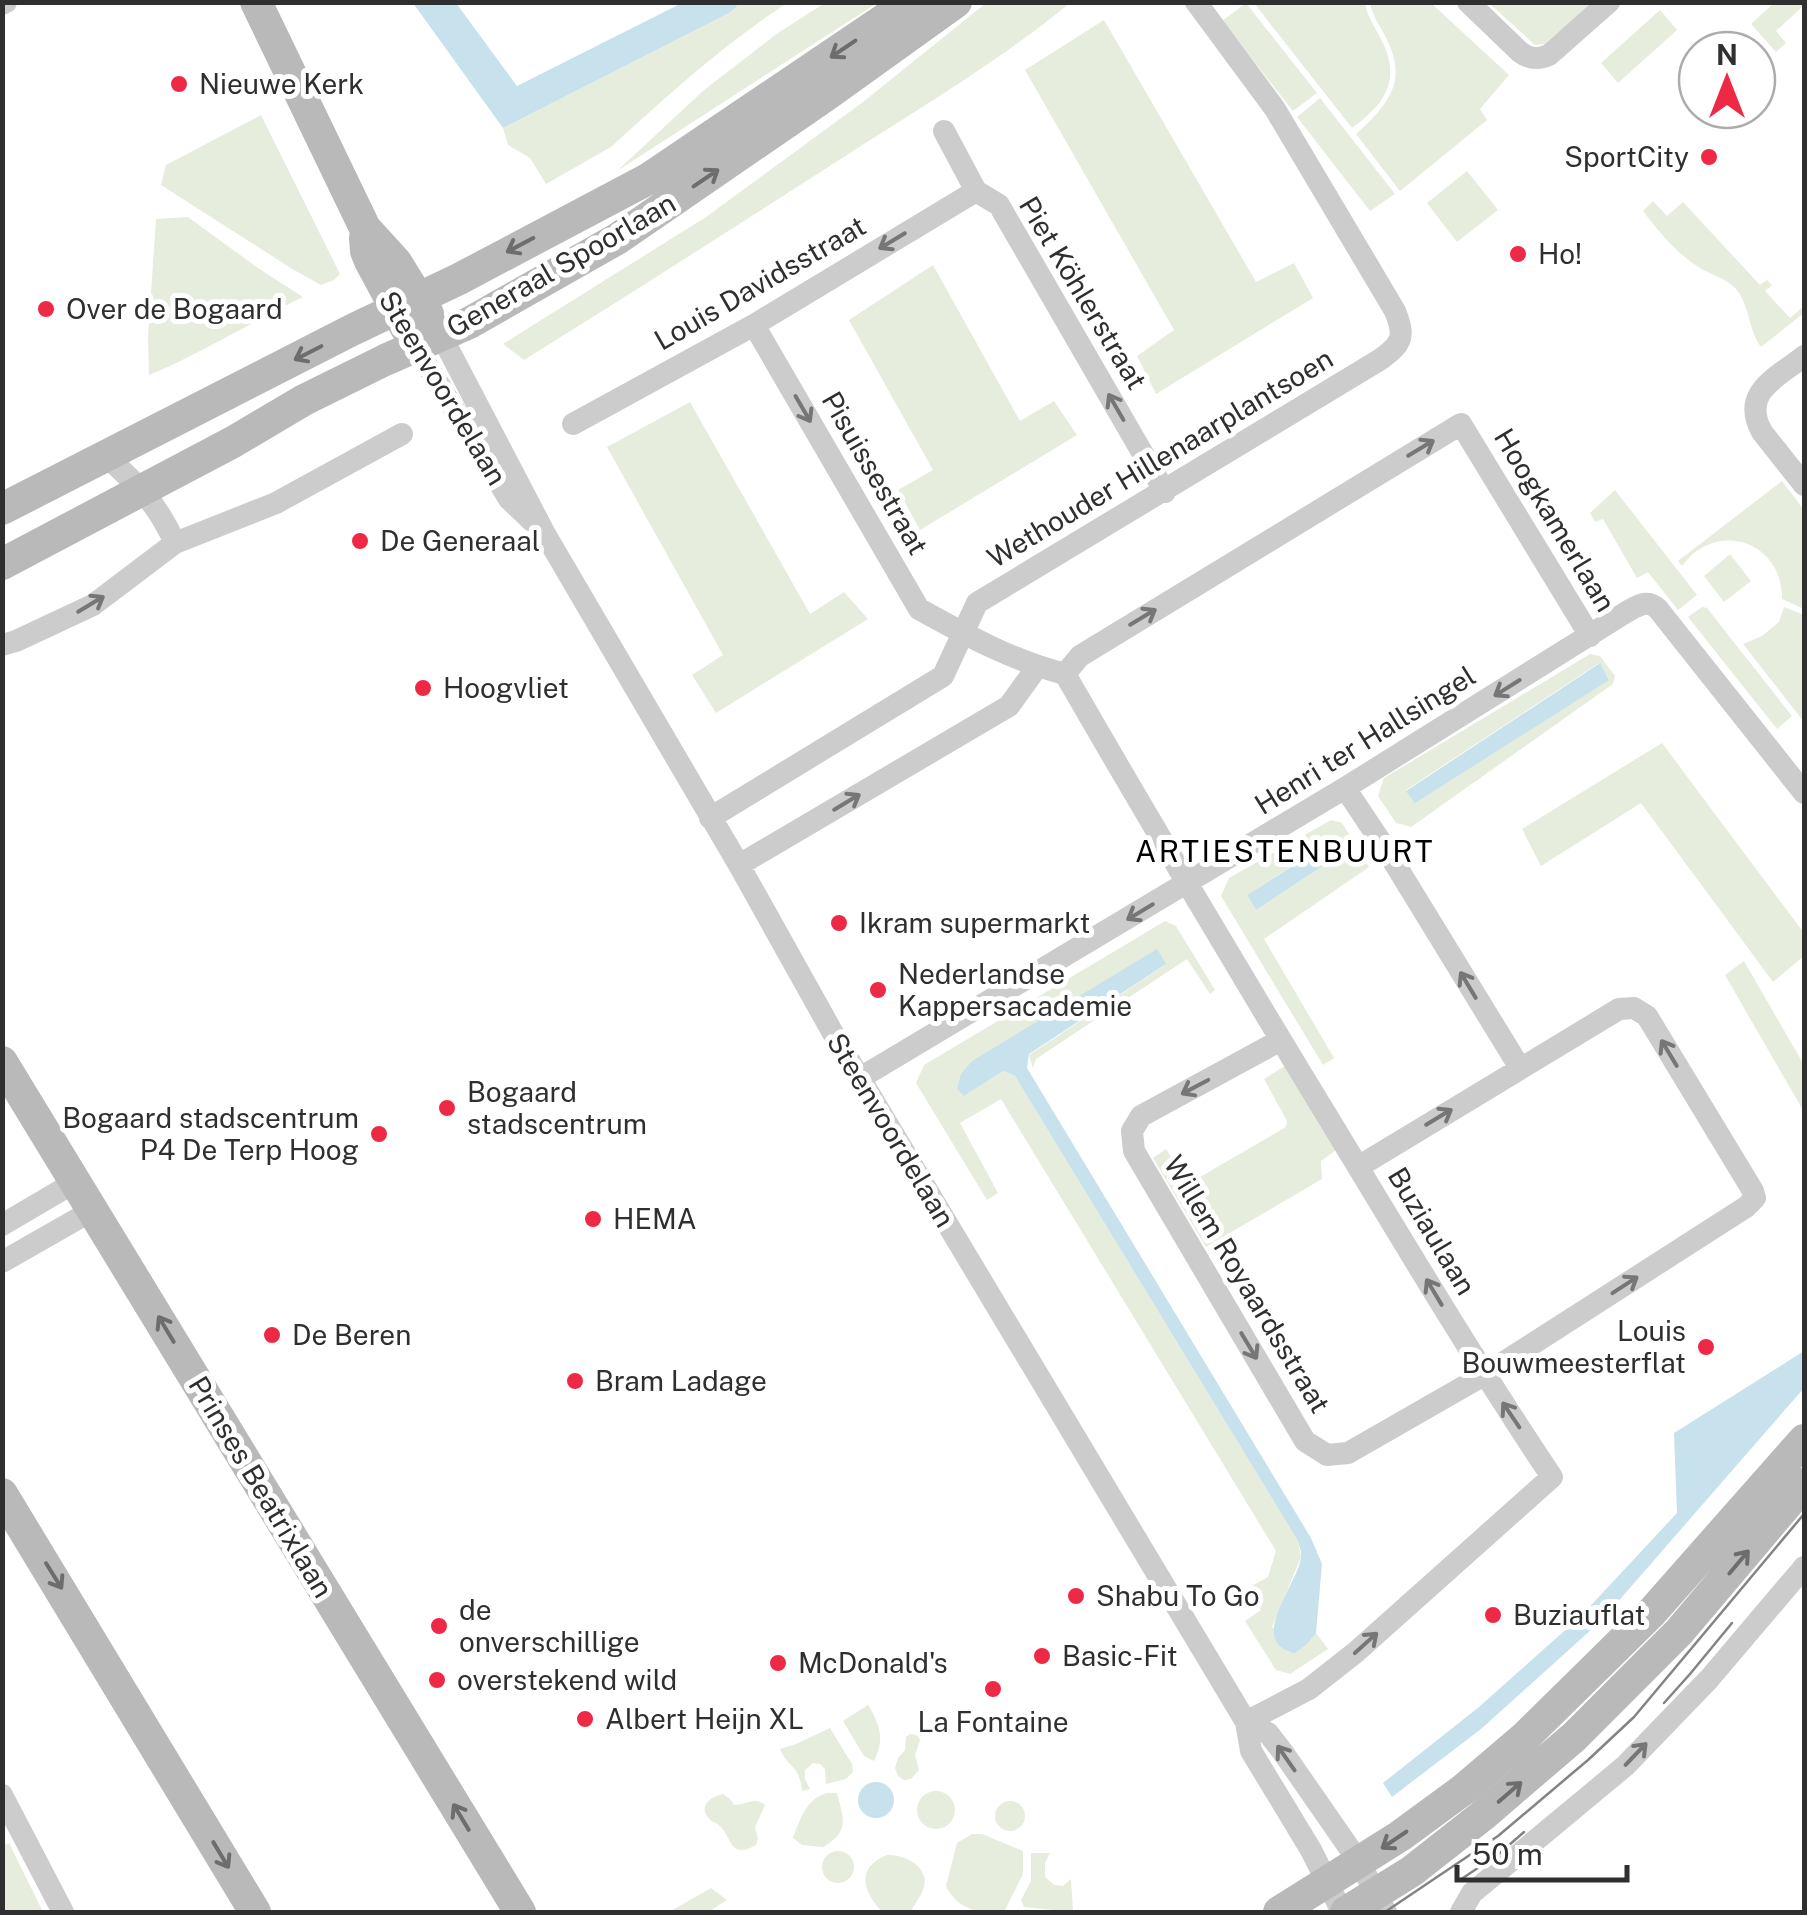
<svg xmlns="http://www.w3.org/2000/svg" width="1807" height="1915" viewBox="0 0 1807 1915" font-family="'Public Sans',sans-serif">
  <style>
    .green { fill: #e6eddc; fill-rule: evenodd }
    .water { fill: #c7e1ed }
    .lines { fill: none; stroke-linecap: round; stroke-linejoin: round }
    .street { stroke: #ccc; stroke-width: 22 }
    .secondary { stroke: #b9b9b9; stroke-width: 32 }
    .tram { stroke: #848484; stroke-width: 2.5 }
    .oneway { stroke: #6d6d6d }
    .oneway2 { stroke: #767676 }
    .poi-dot { fill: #ee2945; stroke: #fff; stroke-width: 4 }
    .labels { text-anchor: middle; stroke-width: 10; stroke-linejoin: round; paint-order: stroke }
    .poi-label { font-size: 28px; fill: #2f2f2f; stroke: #fff; text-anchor: start }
    .street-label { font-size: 28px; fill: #2f2f2f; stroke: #fff }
    .neighbourhood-label { font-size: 30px; letter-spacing: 2.5px; fill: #000; stroke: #fff }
  </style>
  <rect width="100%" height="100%" fill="#fff"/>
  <path class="green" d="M1587,2L1590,5L1544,44L1535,45L1489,3Z
    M1775,2L1804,3V5L1776,31L1786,43L1776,52L1751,24Z
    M740,3H787C723,45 667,96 611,147L546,184L530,158L508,145L503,128L731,12Z
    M825,3H877L617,171L704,90L778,33Z
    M986,3H1070C1007,55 933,100 864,144C751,217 638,289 524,360L503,344L706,217L863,102Z
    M1246,3L1317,93L1293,111L1222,21Z
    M1254,3H1365C1367,16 1375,27 1381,39C1402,80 1385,104 1352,128Z
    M1370,3H1431L1509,75L1480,109L1487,120L1400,191L1356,134C1387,106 1409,82 1386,38C1380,26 1372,16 1370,3Z
    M1660,10L1677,30L1618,83L1601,63Z
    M1104,20L1256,282L1294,263L1313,298L1156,394L1137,356L1174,330L1025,70Z
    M1320,98L1395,194L1370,211L1297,117Z
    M261,115L340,274L334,280L321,285L294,270L161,185L166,165Z
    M1467,171L1498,210L1457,242L1427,203Z
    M1653,201L1667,216L1683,202L1760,285L1767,280L1772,285L1765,291L1790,318L1804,306V313L1761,347C1748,330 1750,304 1735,288C1726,278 1711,275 1700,268C1677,254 1659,232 1643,211Z
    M188,217L258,268L303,297C251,322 202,353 149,375L148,337L156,219Z
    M933,265L1020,421L1054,401L1077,435L920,530L898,490L933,470L849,320Z
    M690,402L810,614L844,592L868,619L716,713L692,675L723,655L607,447Z
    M1782,481L1804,510V609L1782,599C1783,541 1716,519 1682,566L1678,561Z
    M1615,490L1697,595L1678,610L1648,572L1637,578L1603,519L1595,522L1590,513Z
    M1730,554L1751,581L1724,602L1704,576Z
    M1702,607L1707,608L1792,716L1777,729L1688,617Z
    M1784,607L1804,615V722L1743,644L1762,636L1779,622Z
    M1590,654L1600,656L1615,676L1613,684L1411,827L1396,823L1378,796L1384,778ZM1599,663L1609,679L1406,791V790Z
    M1662,743L1804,933V956L1773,982L1641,803L1541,866L1522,829Z
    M1331,820L1342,823L1369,867L1264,939L1334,1058L1323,1065L1221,896L1229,878ZM1328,843L1339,855L1256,910L1247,895Z
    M1165,921L1176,926L1215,990L1210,994L1187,959L1036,1059L1033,1068L1029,1055L1165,965L1157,950L964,1096L1003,1071L1015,1076L1298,1541L1301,1557L1272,1627L1308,1643L1316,1633L1328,1649L1290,1674L1276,1670L1245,1621L1261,1610L1248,1588L1268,1577L1276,1551L1001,1099L960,1123L998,1193L987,1200L916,1083L924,1065Z
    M1744,961L1804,1065V1112L1725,975Z
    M1289,1063L1339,1148L1321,1161L1322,1179L1206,1247L1153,1158L1166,1149L1188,1184L1286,1127L1287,1121L1264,1079Z
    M868,1705C880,1724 885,1740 874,1761L864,1756L843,1721Z
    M830,1728L852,1764L853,1772L846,1779L826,1784L825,1769L820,1764L813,1763L805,1770V1779L810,1789L802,1791C800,1765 788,1768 780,1749L796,1744Z
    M910,1734L917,1735L920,1740L915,1755L919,1770L911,1779L904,1780L898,1776L895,1768L898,1758L905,1750L906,1737Z
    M917 1810a19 19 0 1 1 38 0a19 19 0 1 1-38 0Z
    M826,1793H837C843,1818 851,1831 823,1847L802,1845L793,1838C800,1819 806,1800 826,1793Z
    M723,1794L731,1800L734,1805C746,1805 755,1796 765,1805L755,1827L758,1839L756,1845C730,1860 732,1838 720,1826C715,1821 711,1823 707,1816C699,1804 713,1796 723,1794Z
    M995 1816a15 15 0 1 1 30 0a15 15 0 1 1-30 0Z
    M972,1834H982L1023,1851V1874L1004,1912C978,1913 959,1911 946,1886L957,1843Z
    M9,1843L43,1912H3V1846Z
    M822 1867a16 16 0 1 1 32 0a16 16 0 1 1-32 0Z
    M1031,1853H1050L1045,1863V1877L1054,1885L1063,1886L1071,1879L1073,1912L1024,1907L1021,1900L1031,1881Z
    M887,1855C904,1854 932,1867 923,1890C920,1898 914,1904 911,1912H882C864,1892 854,1868 887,1855Z
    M711,1888L727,1900L708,1912H669Z"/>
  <path class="water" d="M413,3H456L517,86L682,3H740L731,12L503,128Z
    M1600,663L1609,680L1415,803L1406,791Z
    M1329,843L1339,855L1256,910L1247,895Z
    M1157,949L1166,964L1029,1054L1027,1068L1311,1538L1322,1564L1316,1633L1308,1643L1295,1653C1245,1642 1299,1583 1301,1557C1302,1551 1299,1546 1298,1541L1015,1076L1003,1071L964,1096L957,1089L961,1074L972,1061Z
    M1804,1351V1388L1602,1620L1481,1729L1392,1797L1383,1783L1479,1707L1581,1616L1677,1513L1674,1433Z
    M858 1800a18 18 0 1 1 36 0a18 18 0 1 1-36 0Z"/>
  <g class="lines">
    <path class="street" d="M1468,2L1520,52C1529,59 1538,60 1549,55L1609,2
      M2,4L6,2
      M944,131L976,191L999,205L1165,492
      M754,325L919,609C966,635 1013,661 1065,674
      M441,335L545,534L739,865L834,1035L1246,1722L1251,1751L1311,1850L1342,1912
      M416,347L509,499L532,521
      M1804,356C1777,378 1740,392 1762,432L1804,485
      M573,424L754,325L976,191
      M175,543L276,503L402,434
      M2,645L16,641L93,605L175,543C157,503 138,485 106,456
      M1065,674C1152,825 1241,975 1332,1124C1404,1243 1475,1362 1552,1477L1356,1652L1309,1689L1246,1722
      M1065,674L1080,656L1461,424L1590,636
      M1345,788L1387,851L1520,1068
      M710,818L943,676L977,603L1381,359C1403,343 1405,336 1395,311L1275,109L1196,2
      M739,865L1009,706L1037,667
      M1281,1040L1141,1116L1132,1131L1134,1151L1305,1441L1327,1455L1348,1453L1484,1375L1746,1207L1755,1198L1753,1191L1647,1016L1634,1008L1619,1009L1358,1167
      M860,1078L1345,788L1628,611C1639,605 1648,599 1658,609L1804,793
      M2,1225L75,1182
      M2,1262L93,1210
      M1246,1722L1268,1733L1282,1751L1359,1862L1386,1912
      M2,1795L63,1912
      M1461,1912L1472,1893L1625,1766L1709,1679L1804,1567"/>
    <path class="secondary" d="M256,2L365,228L396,262L428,314
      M365,238L366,251L370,261L406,328
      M2,509L352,330L459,279L648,179L910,2
      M2,564L233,442L304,400L385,360L469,323L617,239L825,96L956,2
      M2,1062L520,1912
      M2,1494L255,1912
      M1279,1912L1400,1836L1464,1789L1525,1737L1652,1612L1804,1440
      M1346,1912L1412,1871L1482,1816L1574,1737L1679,1632L1804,1484"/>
    <path class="tram" d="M1664,1703L1690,1674L1732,1623
      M1460,1880L1500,1853L1524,1832
      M1385,1912L1498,1836L1588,1760L1634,1717L1804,1514"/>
  </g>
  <defs><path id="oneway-shaft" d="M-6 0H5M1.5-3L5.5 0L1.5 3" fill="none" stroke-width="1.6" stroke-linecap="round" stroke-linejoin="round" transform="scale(2.5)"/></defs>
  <g class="oneway">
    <use href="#oneway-shaft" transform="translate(843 49) rotate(146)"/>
    <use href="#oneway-shaft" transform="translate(706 178) rotate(-34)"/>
    <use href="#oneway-shaft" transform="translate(520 245) rotate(152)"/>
    <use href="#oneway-shaft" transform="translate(308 353) rotate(153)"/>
    <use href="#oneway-shaft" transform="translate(166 1329) rotate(-121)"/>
    <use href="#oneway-shaft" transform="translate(1739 1562) rotate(-50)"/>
    <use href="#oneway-shaft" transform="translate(54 1576) rotate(58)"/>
    <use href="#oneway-shaft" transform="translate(1510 1792) rotate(-41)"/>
    <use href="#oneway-shaft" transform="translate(461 1817) rotate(-121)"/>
    <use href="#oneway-shaft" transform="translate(1394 1840) rotate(146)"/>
    <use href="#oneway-shaft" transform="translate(221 1855) rotate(59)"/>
  </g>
  <g class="oneway2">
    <use href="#oneway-shaft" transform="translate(892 241) rotate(149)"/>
    <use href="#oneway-shaft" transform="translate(1116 407) rotate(-120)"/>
    <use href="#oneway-shaft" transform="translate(803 409) rotate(60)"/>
    <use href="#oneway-shaft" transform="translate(1421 448) rotate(-31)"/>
    <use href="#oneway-shaft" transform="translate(91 604) rotate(-31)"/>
    <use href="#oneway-shaft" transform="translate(1143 617) rotate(-31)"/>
    <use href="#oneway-shaft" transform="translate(1507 688) rotate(148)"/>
    <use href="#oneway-shaft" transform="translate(847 802) rotate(-31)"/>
    <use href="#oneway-shaft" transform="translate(1140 912) rotate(149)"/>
    <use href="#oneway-shaft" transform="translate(1468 985) rotate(-121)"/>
    <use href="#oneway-shaft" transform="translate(1669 1053) rotate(-121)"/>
    <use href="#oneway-shaft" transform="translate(1195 1087) rotate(152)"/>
    <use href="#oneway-shaft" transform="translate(1439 1117) rotate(-31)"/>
    <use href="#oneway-shaft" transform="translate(1625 1285) rotate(-33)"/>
    <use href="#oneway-shaft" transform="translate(1434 1292) rotate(-121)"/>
    <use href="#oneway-shaft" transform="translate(1249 1346) rotate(59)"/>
    <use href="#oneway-shaft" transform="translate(1511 1415) rotate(-124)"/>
    <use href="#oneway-shaft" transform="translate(1366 1643) rotate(-42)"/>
    <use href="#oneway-shaft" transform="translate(1636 1754) rotate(-46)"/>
    <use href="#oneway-shaft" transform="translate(1286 1758) rotate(-125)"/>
  </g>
  <g class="poi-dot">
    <circle cx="179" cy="84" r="10"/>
    <circle cx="1709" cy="157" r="10"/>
    <circle cx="1518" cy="254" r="10"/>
    <circle cx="46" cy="309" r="10"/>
    <circle cx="360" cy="541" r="10"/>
    <circle cx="423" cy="688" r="10"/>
    <circle cx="839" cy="923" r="10"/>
    <circle cx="878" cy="990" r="10"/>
    <circle cx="447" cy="1108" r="10"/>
    <circle cx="379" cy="1134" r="10"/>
    <circle cx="593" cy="1219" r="10"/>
    <circle cx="272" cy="1335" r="10"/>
    <circle cx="1706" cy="1347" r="10"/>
    <circle cx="575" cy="1381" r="10"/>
    <circle cx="1076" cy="1596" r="10"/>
    <circle cx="1493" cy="1615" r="10"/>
    <circle cx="439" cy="1626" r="10"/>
    <circle cx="1042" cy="1656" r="10"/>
    <circle cx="778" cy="1663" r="10"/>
    <circle cx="437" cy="1680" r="10"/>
    <circle cx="993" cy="1689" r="10"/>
    <circle cx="585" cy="1719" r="10"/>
  </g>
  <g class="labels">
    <g class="poi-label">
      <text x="199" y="94">Nieuwe Kerk</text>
      <text x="1689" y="167" text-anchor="end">SportCity</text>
      <text x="1538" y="264">Ho!</text>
      <text x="66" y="319">Over de Bogaard</text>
      <text x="380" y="551">De Generaal</text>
      <text x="443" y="698">Hoogvliet</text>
      <text x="859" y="933">Ikram supermarkt</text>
      <text x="898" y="984">Nederlandse<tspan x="898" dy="32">Kappersacademie</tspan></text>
      <text x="467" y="1102">Bogaard<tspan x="467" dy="32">stadscentrum</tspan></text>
      <text x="359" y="1128" text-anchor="end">Bogaard stadscentrum<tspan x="359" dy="32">P4 De Terp Hoog</tspan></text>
      <text x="613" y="1229">HEMA</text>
      <text x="1686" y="1341" text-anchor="end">Louis<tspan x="1686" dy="32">Bouwmeesterflat</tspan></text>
      <text x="292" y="1345">De Beren</text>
      <text x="595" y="1391">Bram Ladage</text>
      <text x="1096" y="1606">Shabu To Go</text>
      <text x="459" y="1620">de<tspan x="459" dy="32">onverschillige</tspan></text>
      <text x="1513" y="1625">Buziauflat</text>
      <text x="1062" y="1666">Basic-Fit</text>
      <text x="798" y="1673">McDonald's</text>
      <text x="457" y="1690">overstekend wild</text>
      <text x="605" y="1729">Albert Heijn XL</text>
      <text x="993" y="1732" text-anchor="middle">La Fontaine</text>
    </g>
    <g class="street-label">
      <text transform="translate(561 265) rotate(-30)" y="10">Generaal Spoorlaan</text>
      <text transform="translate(760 283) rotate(-30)" y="10">Louis Davidsstraat</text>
      <text transform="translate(1083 293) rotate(59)" y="10">Piet Köhlerstraat</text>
      <text transform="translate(443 388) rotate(59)" y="10">Steenvoordelaan</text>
      <text transform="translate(1160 458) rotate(-31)" y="10">Wethouder Hillenaarplantsoen</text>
      <text transform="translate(875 473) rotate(60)" y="10">Pisuissestraat</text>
      <text transform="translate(1555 520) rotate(59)" y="10">Hoogkamerlaan</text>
      <text transform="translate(1365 740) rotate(-32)" y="10">Henri ter Hallsingel</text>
      <text transform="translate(891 1130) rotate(59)" y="10">Steenvoordelaan</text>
      <text transform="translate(1432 1231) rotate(59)" y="10">Buziaulaan</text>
      <text transform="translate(1247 1284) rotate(59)" y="10">Willem Royaardsstraat</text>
      <text transform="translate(261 1487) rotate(59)" y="10">Prinses Beatrixlaan</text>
    </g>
    <g class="neighbourhood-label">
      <text x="1285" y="862">ARTIESTENBUURT</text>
    </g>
  </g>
  <rect width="1807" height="1915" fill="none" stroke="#2f2f2f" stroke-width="10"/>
  <g transform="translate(1727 80)"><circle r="48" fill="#ffffff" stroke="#acacac" stroke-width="2.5"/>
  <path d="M0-8L18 38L0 25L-18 38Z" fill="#ee2945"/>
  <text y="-15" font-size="28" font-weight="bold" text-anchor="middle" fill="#2f2f2f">N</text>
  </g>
  <path d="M1457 1865v15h170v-15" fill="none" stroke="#2f2f2f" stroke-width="5"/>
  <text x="1472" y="1865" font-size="30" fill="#2f2f2f" stroke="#ffffff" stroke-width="8" paint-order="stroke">50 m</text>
</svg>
